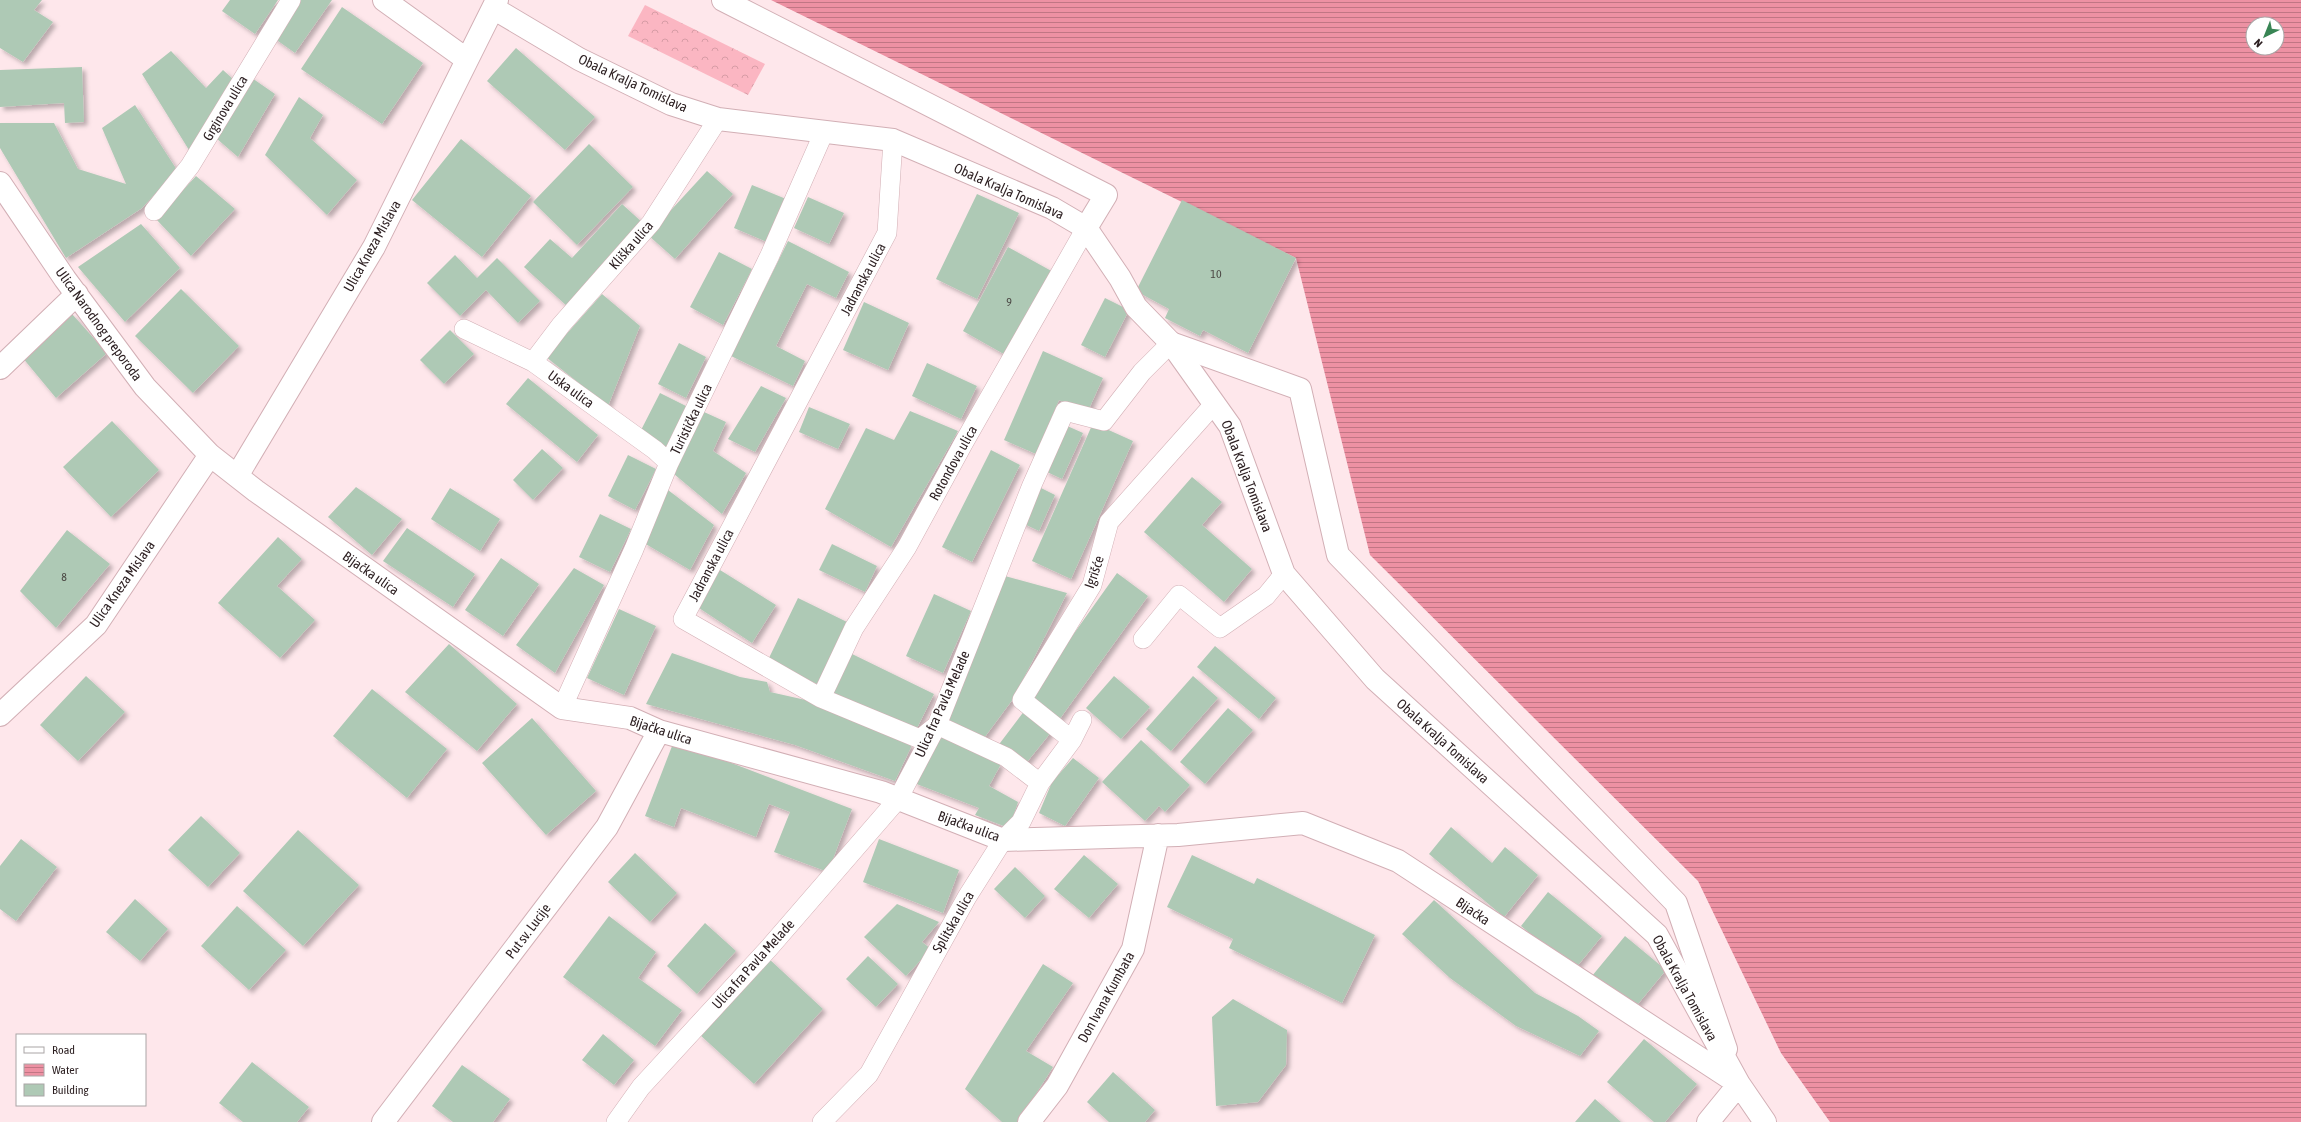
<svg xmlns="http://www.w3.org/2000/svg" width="2301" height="1122" viewBox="0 0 2301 1122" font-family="'Asap Condensed',sans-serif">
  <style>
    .forest { fill: url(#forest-crowns) }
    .water { fill: url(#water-rules); fill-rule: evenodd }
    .building { fill: #aec9b5; filter: url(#shadow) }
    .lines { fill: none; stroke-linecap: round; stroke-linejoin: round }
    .service-casing { stroke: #d2afb5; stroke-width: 20 }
    .pedestrian-casing { stroke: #d2afb5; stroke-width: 24 }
    .minor-casing { stroke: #d2afb5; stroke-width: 24 }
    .service { stroke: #fff; stroke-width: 19 }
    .pedestrian { stroke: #fff; stroke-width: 22 }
    .minor { stroke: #fff; stroke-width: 22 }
    .labels { text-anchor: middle; stroke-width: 3.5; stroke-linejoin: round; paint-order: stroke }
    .number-label { font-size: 12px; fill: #4c4945 }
    .street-label { font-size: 14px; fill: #2b1e20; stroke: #fff }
  </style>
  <defs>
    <pattern id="forest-crowns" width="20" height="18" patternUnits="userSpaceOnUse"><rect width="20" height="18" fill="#fbb6c2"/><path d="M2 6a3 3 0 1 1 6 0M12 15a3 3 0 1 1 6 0" fill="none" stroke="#d79ca6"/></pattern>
    <pattern id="water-rules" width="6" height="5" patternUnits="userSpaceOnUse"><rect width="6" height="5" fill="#ed91a3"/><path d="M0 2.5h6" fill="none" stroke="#c07684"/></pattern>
    <filter id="shadow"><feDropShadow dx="3.5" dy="3.5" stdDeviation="2" flood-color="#0004"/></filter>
  </defs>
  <rect width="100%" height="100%" fill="#fee7eb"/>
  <path class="forest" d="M645,5L765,64L748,95L628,36Z"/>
  <path class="water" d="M771,0H2301V1122H1830L1781,1053L1698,881L1370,555L1296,258ZM2253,24H2277V48H2253Z"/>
  <path class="building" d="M0,0H42L34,10L53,22L23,62L0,48Z
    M230,0H278L255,34L222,11Z
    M295,0H332L295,53L271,36Z
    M342,7L423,63L382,124L301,69Z
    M516,48L595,117L565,150L487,81Z
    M171,51L206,88L223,70L234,80L189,150L142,74Z
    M82,67L84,122L65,123L64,103L0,107V70Z
    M249,76L275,94L238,157L216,138Z
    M299,97L323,115L310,138L357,180L327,215L265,155Z
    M135,105L177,170L142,208L66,258L0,148V123H54L78,169L126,184L102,128Z
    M461,139L531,196L482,257L412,200Z
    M589,144L633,187L577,245L533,202Z
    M707,171L733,194L675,259L648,235Z
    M196,176L235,209L191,256L156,219Z
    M752,185L786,199L767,242L734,228Z
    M977,194L1019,213L977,299L936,279Z
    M808,197L844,213L829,244L794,228Z
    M1182,200L1296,258L1248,353L1203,330L1200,336L1165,318L1169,309L1136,291Z
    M622,204L644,224L568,307L524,267L550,239L572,258Z
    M141,224L180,268L125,322L78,267Z
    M788,241L849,272L836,298L807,284L776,346L805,361L793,386L731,356Z
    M1008,247L1055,273L1009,357L963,331Z
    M719,252L752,269L723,325L690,307Z
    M455,255L477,278L497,258L540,301L518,323L486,290L460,316L427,283Z
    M181,289L239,346L193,393L135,336Z
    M602,294L640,326L608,406L546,357Z
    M1105,298L1129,310L1105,357L1081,345Z
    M864,302L909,323L888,370L843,350Z
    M72,314L107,353L56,398L22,357Z
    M450,330L474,354L444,384L420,360Z
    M679,343L706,357L686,398L658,384Z
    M1043,351L1103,378L1087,413L1059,400L1036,454L1004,440Z
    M927,363L977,386L961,419L912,396Z
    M528,378L598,435L577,462L506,404Z
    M761,386L786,398L755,452L728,439Z
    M660,393L688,407L667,448L639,434Z
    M809,407L850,424L838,449L799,432Z
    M910,411L958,431L891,547L825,509L866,428L894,440Z
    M704,412L726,422L713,451L746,473L722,514L674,474Z
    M112,421L159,470L111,517L63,467Z
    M1093,423L1133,441L1071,579L1032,561Z
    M1065,425L1083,433L1062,479L1045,471Z
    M542,449L563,468L533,500L513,480Z
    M991,450L1020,465L972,562L942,547Z
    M628,455L656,469L635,510L608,496Z
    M1192,477L1222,502L1202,525L1252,569L1224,602L1144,532Z
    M1037,486L1055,495L1039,531L1020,522Z
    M356,487L402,519L372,555L328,517Z
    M450,488L500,519L480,551L431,519Z
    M668,490L714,525L690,570L644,543Z
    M600,514L631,529L610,572L579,557Z
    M407,528L475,574L453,607L383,561Z
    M67,530L110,564L56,628L20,591Z
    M278,537L302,559L277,586L315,620L280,658L218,603Z
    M832,544L877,566L865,592L819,570Z
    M501,558L539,584L503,636L465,610Z
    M574,568L604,585L555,673L516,645Z
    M720,570L776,605L752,643L696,606Z
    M1117,573L1148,596L1059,720L1028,698Z
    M1005,576L1067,593L1013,699L984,738L943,719Z
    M934,594L971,611L943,673L906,656Z
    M798,598L847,622L817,684L768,660Z
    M619,609L656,626L624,695L587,678Z
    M449,644L517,704L477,751L405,692Z
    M1215,646L1276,698L1259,719L1197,667Z
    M672,653L740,677L767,682L770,692L819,703L912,745L895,781L795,745L646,704Z
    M850,653L934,694L915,732L829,693Z
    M86,676L125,712L78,761L40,725Z
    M1114,676L1150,707L1121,739L1086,708Z
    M1193,676L1218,698L1171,751L1146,729Z
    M372,689L447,749L407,798L333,736Z
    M1228,708L1253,730L1205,784L1180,762Z
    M1025,710L1052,731L1023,767L997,747Z
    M532,718L596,791L546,835L482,763Z
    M937,734L1001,764L989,786L1018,802L1009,828L975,815L979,808L914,783Z
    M1141,740L1190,785L1165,812L1159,806L1145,821L1102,782Z
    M674,741L852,809L828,872L774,852L790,812L769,804L756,837L681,808L674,827L645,816Z
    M1073,758L1099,778L1065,826L1039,813L1052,782Z
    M201,816L240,853L208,887L168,850Z
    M1451,827L1492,863L1505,847L1538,875L1504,917L1429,854Z
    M298,830L359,885L303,946L243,891Z
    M21,839L57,867L16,921L0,909V866Z
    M879,839L959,870L943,913L863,882Z
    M635,853L677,893L650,922L608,882Z
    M1084,855L1118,884L1089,918L1054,889Z
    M1192,855L1254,884L1257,878L1375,935L1342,1003L1229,948L1233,939L1167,907Z
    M1015,867L1045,896L1025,918L994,889Z
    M1548,892L1602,936L1574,970L1521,926Z
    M135,899L168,929L140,961L106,932Z
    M1434,900L1535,993L1578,1016L1599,1031L1580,1056L1516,1026L1450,978L1402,934Z
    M897,904L939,922L922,942L931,949L906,976L864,937Z
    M237,906L286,950L249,990L201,946Z
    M609,916L656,952L638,978L682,1010L655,1046L563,977Z
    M705,923L736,951L697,994L667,966Z
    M1625,936L1666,970L1633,1010L1592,976Z
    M868,956L898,984L876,1007L846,979Z
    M768,958L823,1009L754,1084L699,1034Z
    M1043,964L1073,983L1026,1051L1053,1067L1018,1122H1002L965,1089Z
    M1233,999L1287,1030L1286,1065L1258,1102L1216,1106L1212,1017Z
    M603,1034L634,1060L614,1085L582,1060Z
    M1644,1039L1697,1084L1665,1122H1654L1607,1082Z
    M252,1062L309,1107L297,1122H243L219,1103Z
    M462,1065L510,1099L493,1122H453L432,1106Z
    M1113,1072L1155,1110L1145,1122H1109L1087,1102Z
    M1595,1099L1621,1122H1575Z"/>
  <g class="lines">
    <defs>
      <path id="service" d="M893,140L887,233L683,619L821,698L920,739L937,725L1006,757L1040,783
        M154,211L190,166L291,0
        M464,329L533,362L655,450L669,463
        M533,362L561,325L651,223L718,119
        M1143,639L1179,595L1220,628L1266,596L1284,574
        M821,698L854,628L907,547L963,444L1086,228
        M562,708L634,549L669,463L770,255L824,132
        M1072,740L1022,700L1092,585L1109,522L1215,403
        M616,1122L641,1087L769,948L898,799L937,725L1032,485L1065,411L1104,421L1142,372L1171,343
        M822,1122L869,1074L967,897L1003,840L1021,822L1040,783L1072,740L1082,720"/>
      <path id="pedestrian" d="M723,0L1106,195L1086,228
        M1171,343L1300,389L1338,555L1676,903L1726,1049"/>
      <path id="minor" d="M384,0L466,59
        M493,8L579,59L671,104L718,119L893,140L1052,208L1086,228L1120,278L1136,307L1171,343L1230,426L1284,574L1375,679L1657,935L1739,1084L1765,1122
        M0,183L65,279L145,387L210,455L256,491L562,708L630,718L659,731L881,792L1003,840L1178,835L1303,823L1398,861L1739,1084
        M0,368L77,294
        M237,476L374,247L497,0
        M0,715L96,625L210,455
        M383,1122L607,827L659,731
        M1029,1122L1057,1086L1133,949L1158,835
        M1708,1122L1739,1084"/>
    </defs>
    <use href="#service" class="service-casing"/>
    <use href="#pedestrian" class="pedestrian-casing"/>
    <use href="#minor" class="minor-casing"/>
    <use href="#service" class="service"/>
    <use href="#pedestrian" class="pedestrian"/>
    <use href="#minor" class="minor"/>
  </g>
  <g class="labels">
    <g class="number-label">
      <text x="1216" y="278">10</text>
      <text x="1009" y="306">9</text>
      <text x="64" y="581">8</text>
    </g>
    <g class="street-label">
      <text transform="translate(633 83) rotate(25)" y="5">Obala Kralja Tomislava</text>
      <text transform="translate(225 108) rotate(-59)" y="5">Grginova ulica</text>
      <text transform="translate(1009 191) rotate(24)" y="5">Obala Kralja Tomislava</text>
      <text transform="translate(631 245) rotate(-49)" y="5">Kliška ulica</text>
      <text transform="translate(372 246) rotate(-61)" y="5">Ulica Kneza Mislava</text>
      <text transform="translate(863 279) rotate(-62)" y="5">Jadranska ulica</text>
      <text transform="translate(99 324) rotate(54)" y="5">Ulica Narodnog preporoda</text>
      <text transform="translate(571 389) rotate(36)" y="5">Uska ulica</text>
      <text transform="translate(691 419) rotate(-64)" y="5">Turistička ulica</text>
      <text transform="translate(953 463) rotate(-61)" y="5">Rotondova ulica</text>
      <text transform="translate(1247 476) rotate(69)" y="5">Obala Kralja Tomislava</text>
      <text transform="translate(711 565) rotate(-62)" y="5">Jadranska ulica</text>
      <text transform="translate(1094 572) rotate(-71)" y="5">Igrišće</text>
      <text transform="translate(371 573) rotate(35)" y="5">Bijačka ulica</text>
      <text transform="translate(122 584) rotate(-55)" y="5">Ulica Kneza Mislava</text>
      <text transform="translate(942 704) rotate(-66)" y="5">Ulica fra Pavla Melade</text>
      <text transform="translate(661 730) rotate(18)" y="5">Bijačka ulica</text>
      <text transform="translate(1443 741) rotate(42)" y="5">Obala Kralja Tomislava</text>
      <text transform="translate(969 826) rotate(20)" y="5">Bijačka ulica</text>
      <text transform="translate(1473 911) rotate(34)" y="5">Bijaćka</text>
      <text transform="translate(953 922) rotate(-60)" y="5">Splitska ulica</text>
      <text transform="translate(528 931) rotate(-53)" y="5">Put sv. Lucije</text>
      <text transform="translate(753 964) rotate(-48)" y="5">Ulica fra Pavla Melade</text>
      <text transform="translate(1685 988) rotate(61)" y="5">Obala Kralja Tomislava</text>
      <text transform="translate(1106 997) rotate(-61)" y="5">Don Ivana Kumbata</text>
    </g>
  </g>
  <rect x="16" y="1034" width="130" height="72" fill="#ffffff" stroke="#aaa5a6"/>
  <rect x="24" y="1047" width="20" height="6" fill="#ffffff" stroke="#aaa5a6"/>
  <text x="52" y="1054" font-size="12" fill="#2b1e20">Road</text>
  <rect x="24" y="1064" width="20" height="12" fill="url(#water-rules)" stroke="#aaa5a6"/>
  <text x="52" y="1074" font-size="12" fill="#2b1e20">Water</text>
  <rect x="24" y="1084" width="20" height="12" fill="#aec9b5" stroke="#aaa5a6"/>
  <text x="52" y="1094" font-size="12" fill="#2b1e20">Building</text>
  <g transform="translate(2265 36) rotate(223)"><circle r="19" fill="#ffffff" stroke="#aaa5a6"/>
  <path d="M0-3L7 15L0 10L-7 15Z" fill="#388554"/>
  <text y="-6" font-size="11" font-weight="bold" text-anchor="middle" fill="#2b1e20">N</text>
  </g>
</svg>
